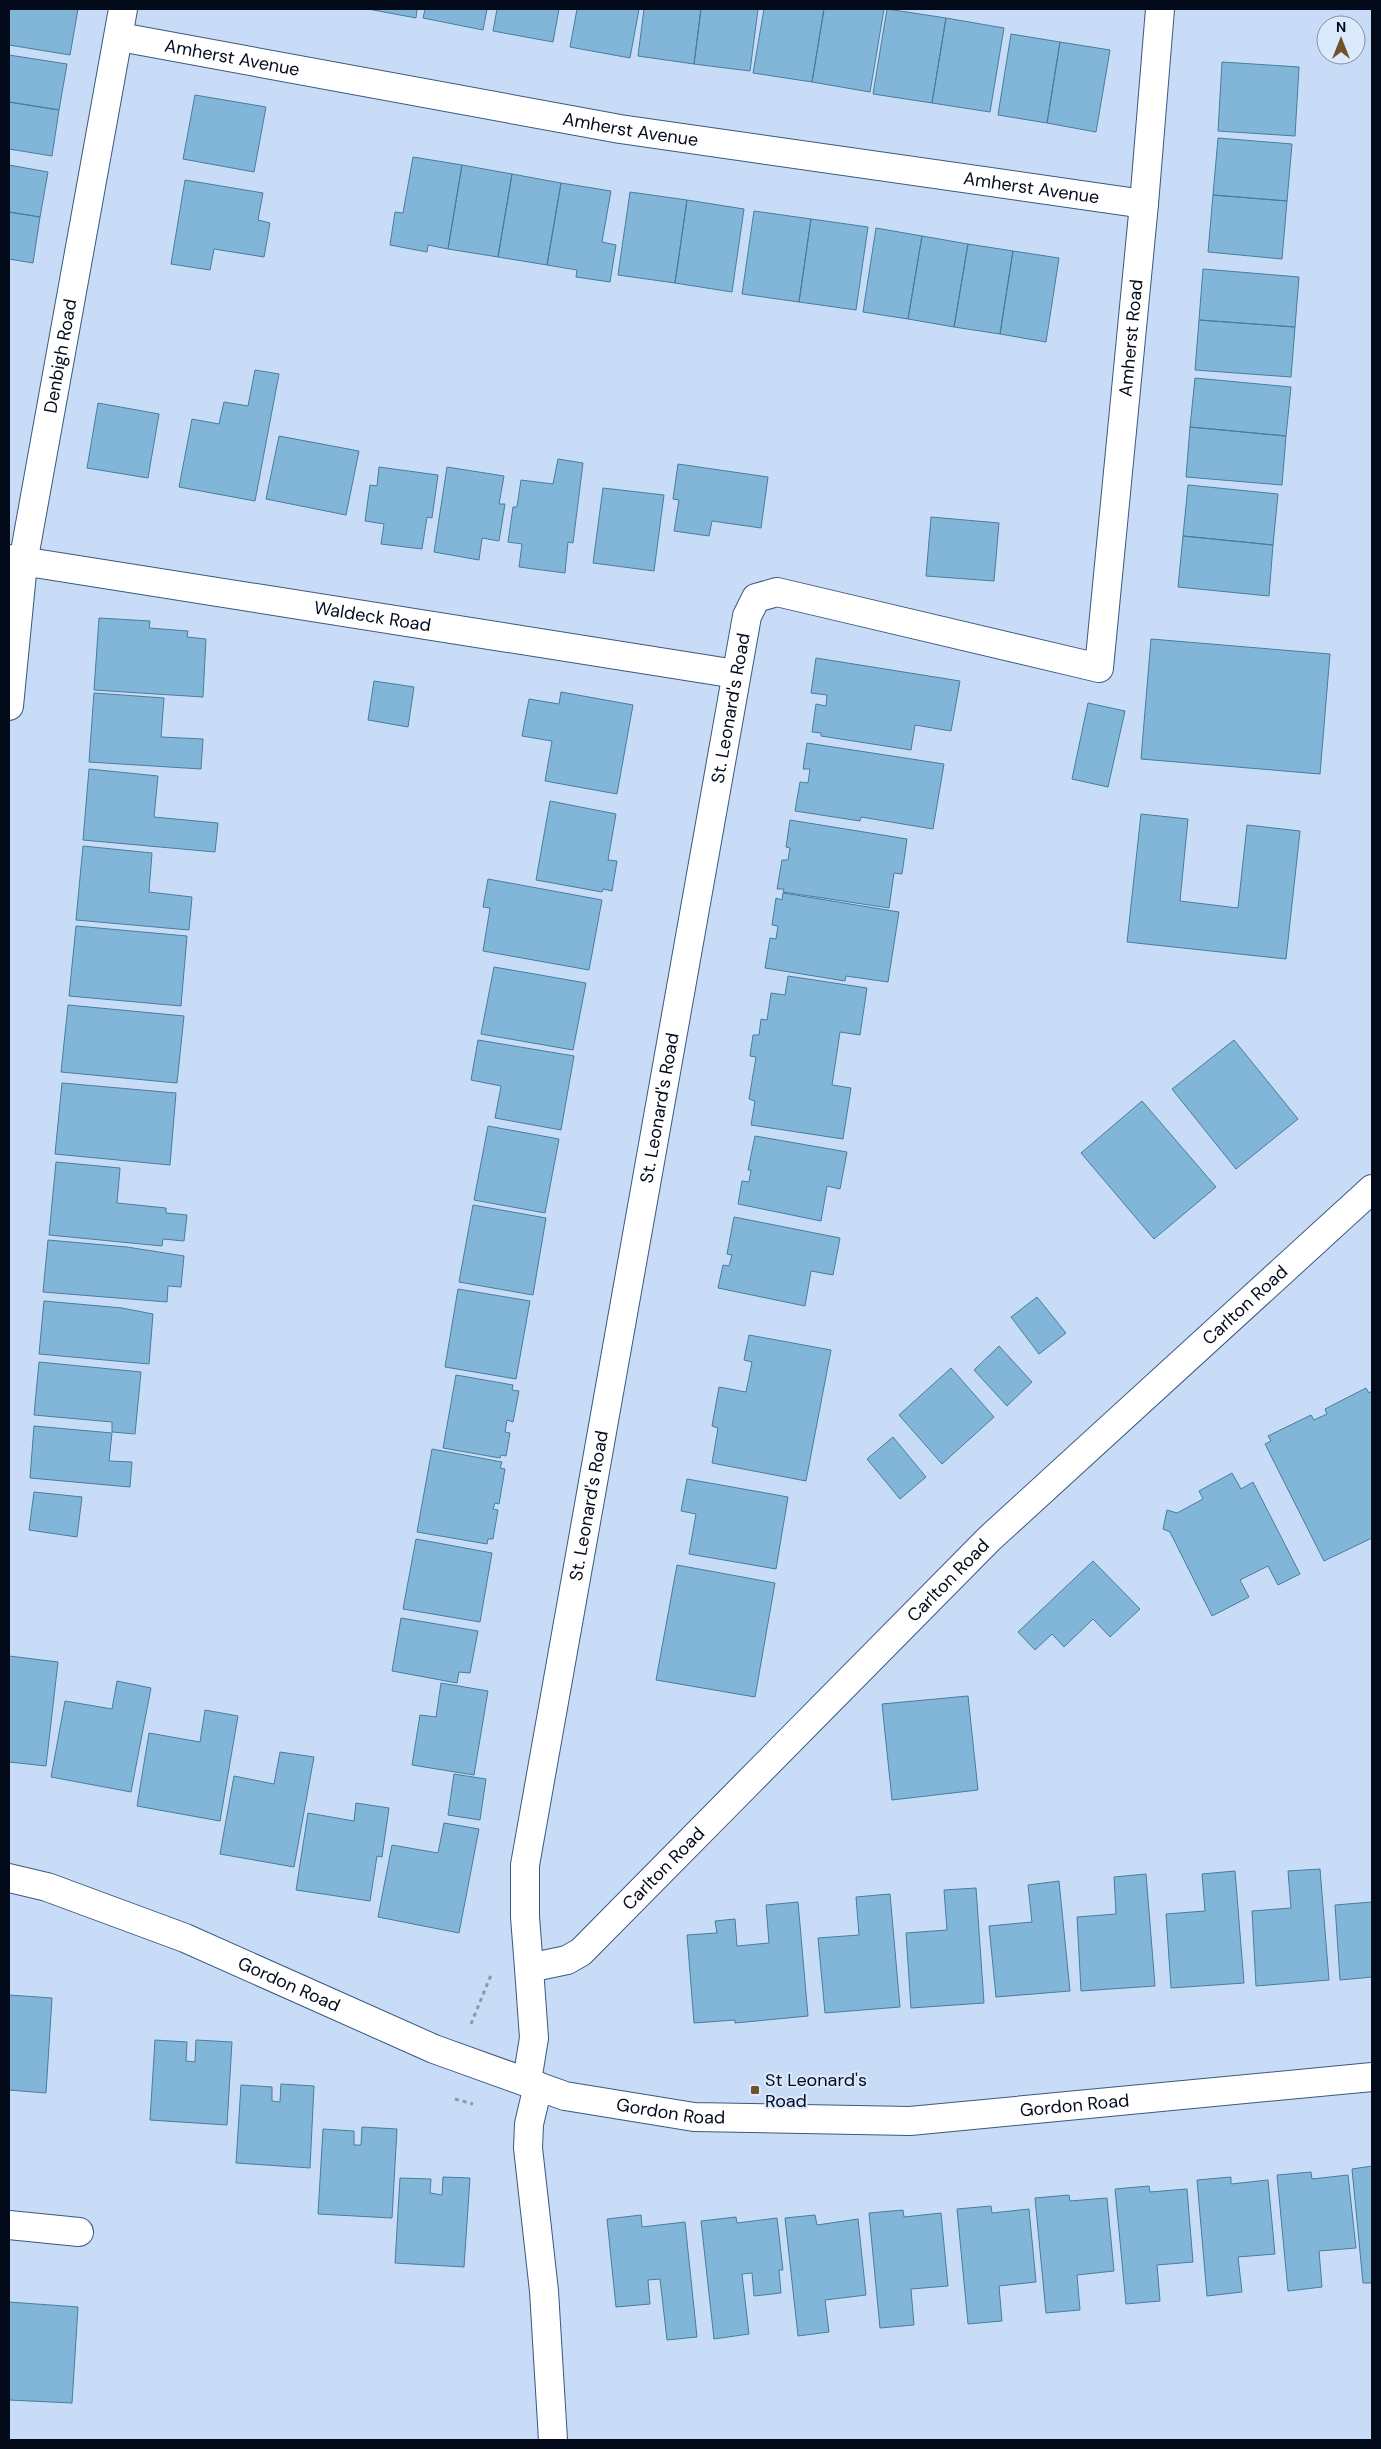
<svg xmlns="http://www.w3.org/2000/svg" width="1381" height="2449" viewBox="0 0 1381 2449" font-family="'DM Sans',sans-serif">
  <style>
    .building { fill: #81b6d8; stroke: #487d9c }
    .lines { fill: none; stroke-linecap: round; stroke-linejoin: round }
    .street-casing { stroke: #3b5880; stroke-width: 30 }
    .secondary-casing { stroke: #3b5880; stroke-width: 30 }
    .path { stroke: #8898b0; stroke-width: 3; stroke-dasharray: 4 4; stroke-linecap: butt }
    .street { stroke: #fff; stroke-width: 28 }
    .secondary { stroke: #fff; stroke-width: 28 }
    .poi-dot { fill: #6f5225; stroke: #dbe9fc; stroke-width: 2 }
    .labels { text-anchor: middle; stroke-width: 4; stroke-linejoin: round; paint-order: stroke }
    .street-label { font-size: 18px; fill: #030b1b; stroke: #dbe9fc }
    .poi-label { font-size: 18px; fill: #030b1b; stroke: #dbe9fc; text-anchor: start }
  </style>
  <rect width="100%" height="100%" fill="#c8dcf8"/>
  <path class="building" d="M9,9H78L70,55L9,45Z
    M368,9H417L416,18Z
    M425,9H487L483,30L423,18Z
    M497,9H559L553,42L493,31Z
    M577,9H639L630,58L570,47Z
    M644,9H701L694,64L638,56Z
    M701,9H758L750,71L694,64Z
    M764,9H824L812,82L753,73Z
    M824,9H884L870,92L812,82Z
    M887,9L946,18L932,103L873,94Z
    M946,18L1004,28L990,112L932,103Z
    M1011,34L1060,42L1047,123L998,115Z
    M1060,42L1110,50L1096,132L1047,123Z
    M9,55L67,64L59,110L9,102Z
    M1222,62L1299,67L1295,136L1218,131Z
    M195,95L266,107L254,172L183,159Z
    M9,102L59,110L52,156L9,149Z
    M1218,138L1292,144L1287,201L1213,195Z
    M413,157L462,165L448,249L428,245L427,252L390,245L395,212L403,213Z
    M9,165L48,172L40,217L9,212Z
    M462,165L512,174L498,257L448,249Z
    M512,174L561,183L547,265L498,257Z
    M185,180L263,193L258,220L270,223L264,257L214,249L210,270L171,264Z
    M561,183L611,191L602,242L616,245L610,282L576,277L577,270L547,265Z
    M630,192L687,200L675,283L618,275Z
    M1213,195L1287,201L1282,259L1208,252Z
    M687,200L744,209L732,292L675,283Z
    M754,211L811,219L799,302L742,294Z
    M9,212L40,217L33,263L9,259Z
    M811,219L868,227L856,310L799,302Z
    M876,228L922,236L908,319L863,312Z
    M922,236L968,244L954,327L908,319Z
    M968,244L1013,251L1000,334L954,327Z
    M1013,251L1059,258L1046,342L1000,334Z
    M1203,269L1299,277L1295,327L1199,320Z
    M1199,320L1295,327L1291,377L1195,370Z
    M255,370L279,374L255,501L179,487L192,419L219,424L224,402L248,406Z
    M1195,378L1291,387L1286,436L1190,427Z
    M98,403L159,414L148,478L87,468Z
    M1190,427L1286,436L1282,485L1186,477Z
    M279,436L359,451L346,515L266,499Z
    M558,459L583,463L573,543L568,542L565,573L519,567L522,544L508,542L513,507H517L521,480L553,484Z
    M678,464L768,477L761,528L712,521L709,536L674,531L679,500L673,499Z
    M379,467L438,475L432,518L427,517L422,549L381,544L384,524L365,521L370,485L377,486Z
    M447,467L504,476L499,504H505L499,541L482,538L479,560L434,552Z
    M1188,485L1278,494L1273,545L1183,536Z
    M603,488L664,495L654,571L593,563Z
    M931,517L999,523L994,581L926,576Z
    M1183,536L1273,545L1269,596L1178,587Z
    M99,618L150,621L149,628L188,631L187,637L206,639L203,697L94,690Z
    M1151,639L1330,654L1320,774L1141,759Z
    M816,658L960,681L951,731L915,725L911,750L821,736V733L812,732L816,704L826,706L827,695L811,693Z
    M374,681L414,687L408,727L368,720Z
    M561,692L633,705L617,794L545,781L552,741L522,736L529,699L559,704Z
    M94,693L164,698L161,737L203,739L201,769L89,762Z
    M1088,703L1125,711L1108,787L1072,779Z
    M807,743L944,764L933,829L861,817L860,821L795,811L800,782L808,783L810,769H803Z
    M89,769L158,776L154,817L218,823L215,852L83,840Z
    M550,801L616,814L608,860L617,861L612,891L603,889L602,892L536,880Z
    M1141,814L1188,819L1180,901L1238,908L1247,825L1300,831L1286,959L1127,942Z
    M790,820L907,839L902,874L894,873L889,908L783,892L784,889H777L782,860H788L790,848L786,847Z
    M83,846L152,853L149,892L192,897L189,930L76,920Z
    M488,879L602,900L589,970L483,951L490,908L483,907Z
    M783,893L899,912L888,982L846,976L845,981L765,968L770,938L776,939L778,926L772,925L776,898L782,900Z
    M76,926L187,936L181,1006L69,996Z
    M494,967L586,983L573,1050L481,1034Z
    M788,976L867,988L860,1035L840,1032L832,1085L851,1088L843,1139L751,1125L755,1101L749,1099L756,1057L750,1056L753,1035H759L761,1019L767,1020L771,993L785,995Z
    M68,1005L184,1016L177,1083L61,1072Z
    M478,1040L574,1056L561,1130L495,1118L501,1086L471,1080Z
    M1234,1040L1298,1119L1236,1169L1172,1089Z
    M62,1083L176,1093L170,1165L55,1154Z
    M1142,1101L1216,1187L1154,1239L1081,1153Z
    M488,1126L559,1139L545,1213L474,1200Z
    M755,1136L847,1152L840,1189L827,1186L821,1221L738,1204L742,1181L749,1182L751,1170H748Z
    M56,1162L120,1168L117,1203L166,1208V1213L187,1215L184,1241L163,1239L162,1246L49,1235Z
    M473,1205L546,1218L533,1295L459,1282Z
    M734,1217L840,1238L833,1275L811,1271L805,1306L718,1288L723,1265L729,1266L732,1255L727,1254Z
    M48,1240L127,1247L184,1256L181,1287L168,1286L167,1302L43,1292Z
    M458,1289L530,1301L516,1379L445,1367Z
    M1037,1297L1066,1333L1039,1354L1011,1317Z
    M44,1301L122,1308L153,1314L149,1364L39,1354Z
    M749,1335L831,1350L806,1481L712,1463L718,1428L712,1426L719,1387L746,1392L752,1362L744,1360Z
    M999,1346L1032,1382L1007,1406L974,1370Z
    M39,1362L141,1372L135,1434L112,1432V1422L34,1415Z
    M951,1368L994,1417L942,1464L899,1415Z
    M456,1375L513,1385L512,1390L519,1391L513,1422L507,1420L505,1432L510,1433L506,1456L501,1455L500,1458L443,1448Z
    M1366,1388L1369,1393L1372,1391V1538L1324,1561L1265,1444L1271,1441L1268,1436L1311,1415L1314,1420L1327,1414L1325,1409Z
    M34,1426L112,1433L109,1461L132,1462L130,1487L30,1478Z
    M893,1437L926,1477L900,1499L867,1459Z
    M432,1449L502,1462L500,1468L505,1469L499,1504L495,1503L493,1509L498,1510L493,1539H488L487,1544L417,1532Z
    M1232,1473L1241,1489L1253,1482L1300,1574L1278,1585L1268,1566L1240,1580L1249,1597L1212,1616L1170,1532L1163,1529L1167,1510L1177,1513L1203,1499L1199,1491Z
    M687,1479L788,1497L776,1569L689,1554L696,1514L681,1511Z
    M34,1492L82,1497L77,1537L29,1530Z
    M416,1539L492,1553L480,1622L403,1609Z
    M1093,1561L1140,1609L1110,1637L1093,1619L1064,1647L1052,1634L1035,1650L1018,1632Z
    M677,1565L775,1583L755,1697L656,1680Z
    M401,1618L478,1631L470,1673L459,1672L457,1683L392,1671Z
    M9,1656L58,1662L46,1766L9,1762Z
    M117,1681L151,1688L131,1792L51,1777L65,1701L112,1709Z
    M441,1683L488,1691L474,1775L412,1765L420,1715L436,1717Z
    M968,1696L978,1790L892,1800L882,1704Z
    M205,1710L238,1716L220,1821L137,1806L149,1733L200,1742Z
    M280,1752L314,1757L294,1867L220,1854L234,1776L274,1784Z
    M454,1774L486,1779L480,1820L448,1815Z
    M356,1803L389,1808L382,1857L377,1856L370,1901L296,1890L308,1813L354,1821Z
    M444,1823L479,1829L459,1933L378,1917L392,1845L438,1853Z
    M1320,1869L1329,1980L1256,1986L1252,1911L1291,1908L1288,1871Z
    M1235,1871L1244,1983L1171,1988L1166,1914L1205,1911L1202,1874Z
    M1146,1874L1155,1986L1081,1991L1077,1917L1116,1914L1114,1877Z
    M1059,1881L1070,1991L996,1997L989,1926L1032,1922L1028,1885Z
    M976,1888L984,2003L911,2008L906,1933L947,1930L944,1890Z
    M890,1894L900,2007L825,2013L818,1938L859,1935L856,1897Z
    M798,1902L808,2016L735,2023V2020L694,2023L687,1935L717,1933L715,1921L735,1919L737,1946L769,1943L766,1905Z
    M1372,1902V1977L1340,1980L1335,1905Z
    M9,1995L52,1998L46,2093L9,2090Z
    M155,2040L187,2042L186,2061L195,2062L196,2040L232,2042L227,2125L150,2120Z
    M281,2084L314,2086L310,2168L236,2163L241,2085L272,2087V2101L280,2102Z
    M362,2127L397,2129L392,2218L318,2214L323,2129L354,2131V2145H361Z
    M1372,2166V2283H1363L1352,2169Z
    M1311,2172L1312,2179L1348,2175L1356,2248L1319,2251L1322,2287L1288,2291L1277,2175Z
    M443,2177L470,2178L464,2267L395,2263L400,2178L431,2179L430,2193L442,2195Z
    M1231,2177V2184L1268,2180L1275,2254L1238,2257L1242,2292L1207,2296L1197,2180Z
    M1149,2186L1150,2192L1187,2189L1193,2262L1157,2265L1160,2301L1126,2304L1115,2189Z
    M1069,2195L1070,2201L1107,2198L1114,2271L1077,2275L1080,2310L1046,2313L1035,2198Z
    M991,2206L992,2213L1029,2209L1036,2282L999,2286L1002,2321L968,2324L957,2209Z
    M903,2210L904,2217L941,2213L948,2286L911,2289L914,2325L880,2328L869,2213Z
    M641,2215L642,2227L685,2222L697,2337L667,2340L660,2279L648,2280L650,2304L616,2307L607,2219Z
    M815,2215L817,2225L858,2219L866,2295L825,2300L829,2332L798,2336L785,2218Z
    M736,2217L737,2223L777,2218L783,2270H779L781,2293L754,2296L752,2273L742,2274L749,2334L714,2339L701,2221Z
    M9,2302L78,2307L72,2403L9,2400Z"/>
  <g class="lines">
    <defs>
      <g id="street">
        <path id="s1" d="M120,37L620,129L1144,204"/>
        <path id="s2" d="M9,559L736,674"/>
        <path id="s3" d="M9,706L23,563L123,9"/>
        <path id="s4" d="M9,1878L47,1887L185,1938L434,2049L565,2096L694,2117L910,2121L1372,2077"/>
        <path id="s5" d="M529,1968L525,1917V1865L747,616L756,598L777,592L1099,668L1144,204L1160,9"/>
        <path d="M9,2225L79,2232"/>
      </g>
      <g id="secondary">
        <path id="s6" d="M527,2081L534,2038L529,1968L567,1960L581,1952L989,1539L1372,1189"/>
        <path d="M538,2086L529,2124L528,2148L544,2291L553,2440"/>
      </g>
    </defs>
    <use href="#street" class="street-casing"/>
    <use href="#secondary" class="secondary-casing"/>
    <path class="path" d="M471,2024L491,1975
      M455,2099L473,2104"/>
    <use href="#street" class="street"/>
    <use href="#secondary" class="secondary"/>
  </g>
  <rect class="poi-dot" x="750" y="2085" width="10" height="10" rx="2.5"/>
  <g class="labels">
    <g class="street-label">
      <text dy="6" stroke="none"><textPath href="#s1" startOffset="114">Amherst Avenue</textPath></text>
      <text dy="6" stroke="none"><textPath href="#s1" startOffset="519">Amherst Avenue</textPath></text>
      <text dy="6" stroke="none"><textPath href="#s1" startOffset="924">Amherst Avenue</textPath></text>
      <text dy="6" stroke="none"><textPath href="#s5" startOffset="2076">Amherst Road</textPath></text>
      <text dy="6" stroke="none"><textPath href="#s3" startOffset="354">Denbigh Road</textPath></text>
      <text dy="6" stroke="none"><textPath href="#s2" startOffset="368">Waldeck Road</textPath></text>
      <text dy="6" stroke="none"><textPath href="#s5" startOffset="1278">St. Leonard's Road</textPath></text>
      <text dy="6" stroke="none"><textPath href="#s5" startOffset="872">St. Leonard's Road</textPath></text>
      <text dy="6" stroke="none"><textPath href="#s6" startOffset="1096">Carlton Road</textPath></text>
      <text dy="6" stroke="none"><textPath href="#s5" startOffset="468">St. Leonard's Road</textPath></text>
      <text dy="6" stroke="none"><textPath href="#s6" startOffset="691">Carlton Road</textPath></text>
      <text dy="6" stroke="none"><textPath href="#s6" startOffset="286">Carlton Road</textPath></text>
      <text dy="6" stroke="none"><textPath href="#s4" startOffset="300">Gordon Road</textPath></text>
      <text dy="6" stroke="none"><textPath href="#s4" startOffset="1110">Gordon Road</textPath></text>
      <text dy="6" stroke="none"><textPath href="#s4" startOffset="705">Gordon Road</textPath></text>
    </g>
    <g class="poi-label">
      <text x="765" y="2086">St Leonard's<tspan x="765" dy="21">Road</tspan></text>
    </g>
  </g>
  <rect width="1381" height="2449" fill="none" stroke="#030b1b" stroke-width="20"/>
  <g transform="translate(1341 40)"><circle r="24" fill="#dbe9fc" stroke="#8590a2"/>
  <path d="M0-4L9 19L0 12L-9 19Z" fill="#6f5225"/>
  <text y="-8" font-size="14" font-weight="bold" text-anchor="middle" fill="#030b1b">N</text>
  </g>
</svg>
